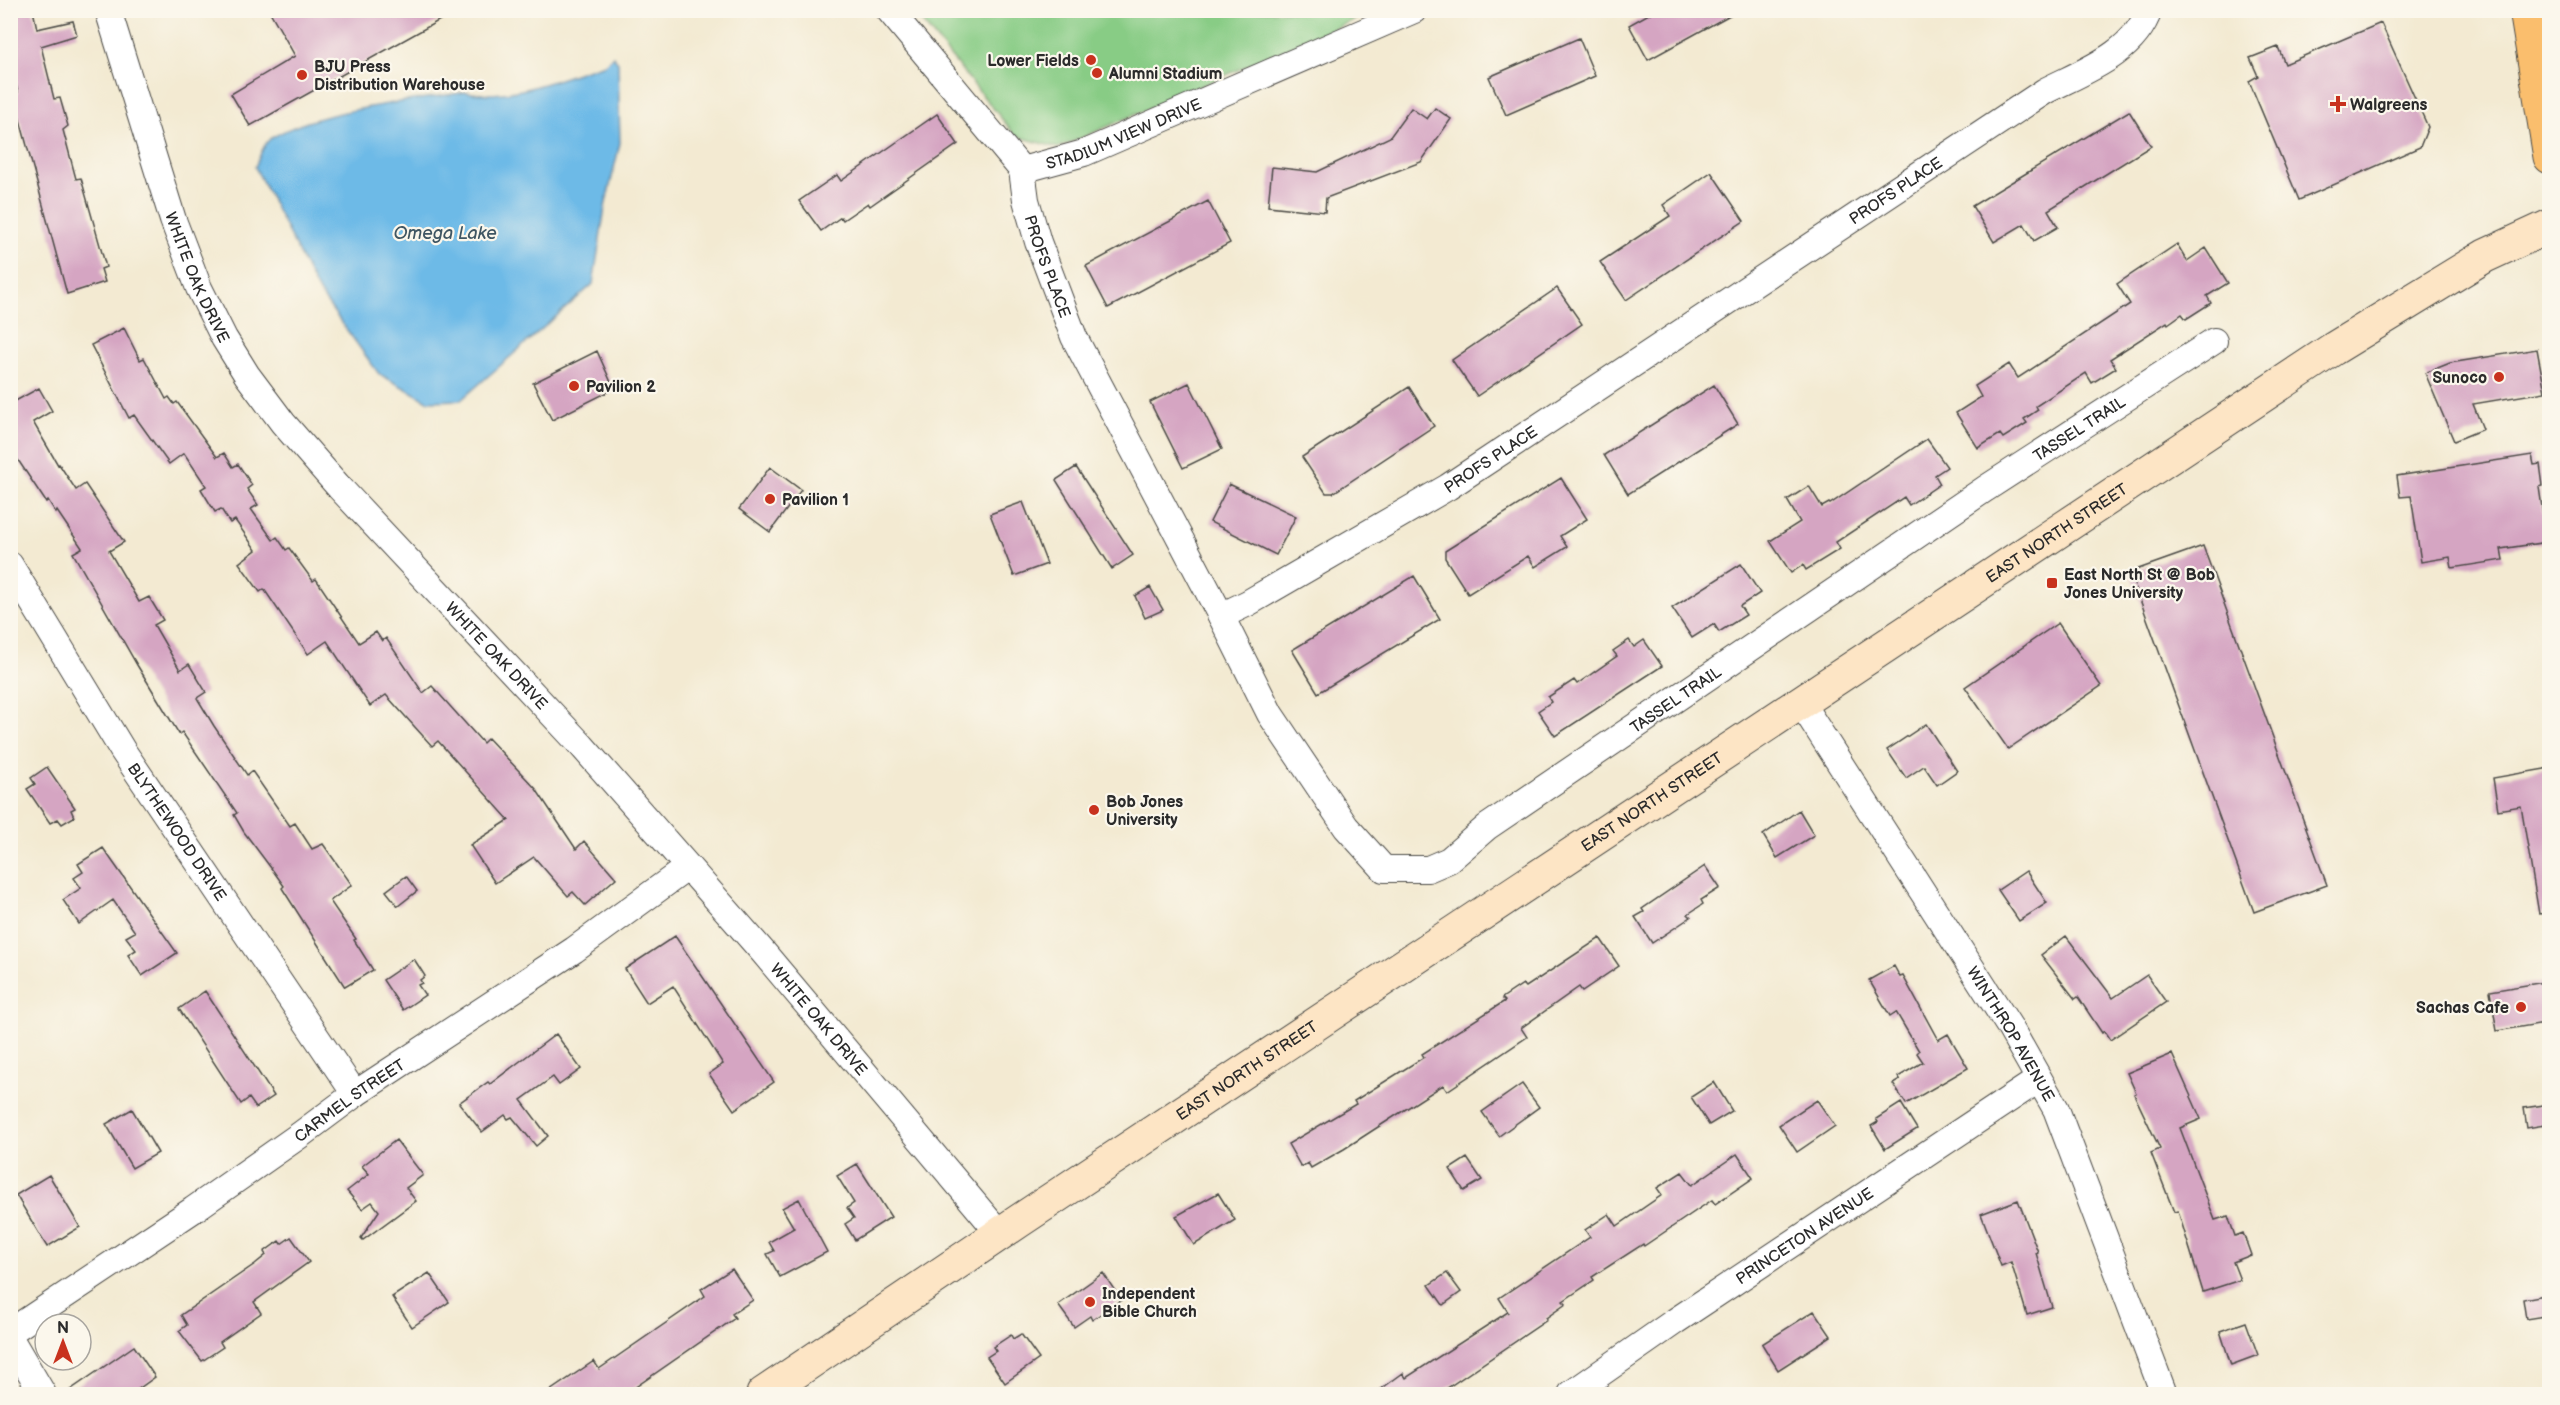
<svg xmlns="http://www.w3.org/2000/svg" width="2560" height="1405" viewBox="0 0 2560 1405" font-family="'Balsamiq Sans',sans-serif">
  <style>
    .green { fill: #88cc85; stroke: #5a7c58; stroke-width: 1.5 }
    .water { fill: #6dbae7; stroke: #4c7289; stroke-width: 1.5 }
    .building { fill: #d5a5c2 }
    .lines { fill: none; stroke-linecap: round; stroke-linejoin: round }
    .minor-casing { stroke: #494844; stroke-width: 28 }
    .secondary-casing { stroke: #494844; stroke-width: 35 }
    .primary-casing { stroke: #494844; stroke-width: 35 }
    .minor { stroke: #fff; stroke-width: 26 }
    .secondary { stroke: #fde5c5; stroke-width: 33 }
    .primary { stroke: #fabe6d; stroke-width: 33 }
    .poi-dot { fill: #c8321e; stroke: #fbf7ec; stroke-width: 2 }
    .labels { text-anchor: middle; stroke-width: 4.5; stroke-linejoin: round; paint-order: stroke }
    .poi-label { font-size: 16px; font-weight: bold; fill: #2b2b2b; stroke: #fbf7ec; text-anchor: start }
    .street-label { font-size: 16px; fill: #2b2b2b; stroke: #fbf7ec }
    .water-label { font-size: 18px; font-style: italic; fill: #3f5663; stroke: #fbf7ec }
  </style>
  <rect width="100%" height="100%" fill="#fbf7ec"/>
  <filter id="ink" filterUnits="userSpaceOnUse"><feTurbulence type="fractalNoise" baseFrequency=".0167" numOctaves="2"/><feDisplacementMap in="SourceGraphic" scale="12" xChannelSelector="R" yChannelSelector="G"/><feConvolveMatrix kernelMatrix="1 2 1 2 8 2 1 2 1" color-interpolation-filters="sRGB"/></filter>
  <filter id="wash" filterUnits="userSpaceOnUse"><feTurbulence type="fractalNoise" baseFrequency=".008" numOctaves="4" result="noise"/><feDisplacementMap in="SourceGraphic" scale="24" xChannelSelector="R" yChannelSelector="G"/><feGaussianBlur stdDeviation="1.35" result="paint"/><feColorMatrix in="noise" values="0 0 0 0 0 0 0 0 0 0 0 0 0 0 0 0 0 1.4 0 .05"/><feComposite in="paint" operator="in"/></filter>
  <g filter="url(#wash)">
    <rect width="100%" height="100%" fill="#f3ead2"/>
    <path class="green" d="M913,11H1374L1058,148L1016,136Z"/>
    <path class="water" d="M613,56L618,62L620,143L605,207L593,284L461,400L428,401L379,374L317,289L255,167C259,159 263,144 270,139C314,110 412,101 466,92C512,101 561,77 605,64Z"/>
    <g id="blocks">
      <path class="building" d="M10,10H33L37,29L73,21L77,35L41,46L54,99L60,98L68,126L63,130L76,179L81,178L106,267L101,269L105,282L67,294L13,94L18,92L10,60Z
        M269,10H458L250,126L231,94L295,56Z
        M1656,10H1739L1648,60L1629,25Z
        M2381,23L2428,127L2420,147L2299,200L2249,81L2258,76L2250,58L2278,47L2285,64Z
        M1579,38L1595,76L1506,115L1489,77Z
        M1411,108L1427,119L1435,108L1451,119L1421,162L1326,198L1325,212L1268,206L1272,167L1317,172L1390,137Z
        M2129,111L2151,146L2048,210L2058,227L2034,241L2024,224L1994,242L1972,206Z
        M937,114L958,144L870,206L868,203L843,220L841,217L821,231L799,201L837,175L841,181Z
        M1711,172L1744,221L1626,300L1600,262L1670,216L1663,205Z
        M1208,201L1230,243L1108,308L1086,266Z
        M2177,244L2187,261L2206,248L2228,283L2207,296L2211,303L2186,319L2182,314L2168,324L2167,322L2110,359L2116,368L2092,383L2086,373L2036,406L2038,410L2024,419L2027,423L2003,438L2000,434L1978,448L1956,413L1981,397L1975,386L2009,364L2018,378L2130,304L2117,284Z
        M1557,288L1582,324L1477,396L1452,360Z
        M124,328L140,360L144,358L166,399L169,397L174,404L177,402L217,457L224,453L233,467L238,464L252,485L247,489L258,505L251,509L273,540L277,537L286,550L289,548L313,581L316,579L359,643L376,632L382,641L386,638L423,693L432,686L483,743L488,738L536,789L576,849L584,841L616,878L585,905L573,892L568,896L534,857L495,883L470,845L509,820L438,741L432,746L386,695L370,706L327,641L308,654L264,589L260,592L239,563L256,550L235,520L230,523L221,509L215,512L201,489L206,486L184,453L169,464L134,415L129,418L91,345Z
        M2537,349L2545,392L2473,404L2483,429L2454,441L2425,373L2450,363Z
        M597,351L614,389L552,420L533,383Z
        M1189,383L1222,449L1183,468L1150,402Z
        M1714,385L1738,424L1628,494L1604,455Z
        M1409,387L1434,426L1333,493H1326L1302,457Z
        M39,388L52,411L33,422L58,465L59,464L76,490L85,484L124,542L109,551L139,602L149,597L163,620L154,625L180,670L189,664L206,692L197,698L214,726L247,775L252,771L290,826L295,823L312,849L323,844L352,885L330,901L356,939L354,940L373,970L345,987L282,888L284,886L274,872L244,832L234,815L237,813L182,732L179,734L137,665L73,553L82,548L57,511L56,513L48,500L46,502L10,448V404Z
        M1927,439L1947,467L1935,475L1940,484L1909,505L1904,497L1836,542L1840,549L1806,570L1803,565L1791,573L1770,541L1800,522L1787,500L1809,486L1822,507L1829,503L1830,504Z
        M2532,455L2534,465L2540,464L2543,486L2539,487L2547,542L2501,549L2503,560L2452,568L2450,557L2421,562L2411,496L2400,497L2397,476Z
        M770,467L801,490L770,532L739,509Z
        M1076,467L1133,555L1112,569L1056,480Z
        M1561,478L1587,519L1560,536L1567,547L1535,567L1528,556L1468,594L1445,558V551Z
        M1229,484L1296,516L1276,555L1210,522Z
        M1023,502L1047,564L1014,576L990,514Z
        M2203,546L2327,885L2254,912L2130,572Z
        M1741,564L1760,593L1740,606L1746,615L1719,632L1714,624L1692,638L1672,608Z
        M1414,576L1440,619L1318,693L1292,650Z
        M1150,587L1163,610L1145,618L1135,596Z
        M2058,623L2101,686L2008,749L1965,687Z
        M1629,640L1634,647L1644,640L1662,666L1555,736L1538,711L1551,702L1548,697L1574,680L1577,684L1617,656L1613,651Z
        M1926,724L1957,771L1937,785L1924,766L1906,778L1887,750Z
        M47,767L75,808L71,810L74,817L62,824L58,819L50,823L27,789L35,784L31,778Z
        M2550,768V913L2539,914L2521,806L2498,810L2493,778Z
        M1799,810L1814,835L1777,858L1763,835Z
        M103,848L177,953L142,976L128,955L136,950L126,937L135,932L113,900L79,924L63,900L81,888L74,878L83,872L78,864Z
        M1705,866L1720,888L1701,900L1703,904L1688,914L1691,917L1652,943L1635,917L1644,912L1642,909Z
        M2026,871L2047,903L2019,921L1998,890Z
        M406,876L417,891L398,906L386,891Z
        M675,936L774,1082L734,1110L709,1074L723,1064L673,986L647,1003L625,969Z
        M2066,936L2113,998L2147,975L2166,1002L2110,1040L2104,1031L2102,1033L2078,997L2075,999L2041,955Z
        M1600,938L1619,966L1582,991L1579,987L1521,1028L1527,1037L1447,1091L1443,1085L1344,1149L1311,1168L1308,1163L1301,1167L1288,1144L1356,1104L1354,1101L1424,1057L1422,1054L1505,1001L1502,998L1523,984L1526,987Z
        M414,959L425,976L420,980L422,983L418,985L425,995L403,1010L383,980Z
        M1894,966L1900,977L1903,976L1938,1040L1948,1034L1968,1068L1906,1104L1893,1084L1900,1080L1898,1077L1923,1062L1917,1053L1919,1051L1896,1012L1890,1016L1869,980Z
        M2550,981V1022L2497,1031L2490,991Z
        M205,991L274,1096L256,1108L249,1098L241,1104L179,1009Z
        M556,1034L581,1069L559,1085L553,1077L521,1100L548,1136L536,1146L512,1117L508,1119L505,1115L482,1132L459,1103L488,1082L490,1084Z
        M2172,1054L2201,1119L2180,1128L2215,1220L2228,1216L2235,1236L2243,1233L2251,1255L2233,1262L2240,1280L2203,1292L2178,1211L2174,1212L2151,1153L2160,1149L2134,1094L2136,1093L2127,1073Z
        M1714,1082L1732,1111L1709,1125L1691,1097Z
        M1522,1084L1539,1107L1499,1136L1482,1112Z
        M1817,1100L1835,1126L1797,1152L1779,1125Z
        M1901,1103L1917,1129L1885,1149L1871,1126L1878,1122L1876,1119Z
        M2550,1104V1124L2527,1128L2524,1108Z
        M132,1109L158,1153L132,1168L106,1124Z
        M396,1140L423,1175L406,1188L416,1201L363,1240L361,1238L379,1211L372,1202L362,1209L347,1191L369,1174L362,1166Z
        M1737,1154L1753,1178L1715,1204L1712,1200L1644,1246L1643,1244L1592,1277L1594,1280L1563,1301L1566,1304L1546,1318L1547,1320L1437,1395H1373L1403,1373L1406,1378L1508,1312L1499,1298L1590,1237L1585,1230L1609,1214L1617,1226L1662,1195L1657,1188L1682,1172L1692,1185Z
        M1467,1158L1482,1180L1464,1191L1450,1169Z
        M857,1164L891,1217L855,1240L845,1224L854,1218L847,1208L854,1203L837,1176Z
        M49,1175L80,1227L47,1247L16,1195Z
        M1218,1193L1235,1220L1194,1245L1176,1216Z
        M799,1199L827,1252L780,1277L767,1254L774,1251L769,1242L794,1228L782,1208Z
        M2018,1200L2038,1252L2036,1253L2052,1307L2027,1315L2011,1262L2001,1266L1981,1214Z
        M291,1237L309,1262L254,1302L261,1313L220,1342L223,1347L202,1361L179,1331L187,1325L181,1315L255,1264L266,1255L264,1252L279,1241L281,1244Z
        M732,1269L753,1300L732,1314L735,1318L624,1395H544L594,1361L599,1369L705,1296L701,1289Z
        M429,1273L449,1302L412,1327L392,1297Z
        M1103,1273L1121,1300L1092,1320L1090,1316L1074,1327L1058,1305Z
        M1447,1273L1461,1292L1443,1305L1429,1285Z
        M2550,1294V1315L2526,1319L2523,1299Z
        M1814,1311L1831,1336L1778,1370L1762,1344Z
        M2246,1322L2258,1355L2231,1365L2220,1331Z
        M1021,1334L1039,1359L1005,1383L987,1357L996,1351L993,1347L1011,1335L1013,1339Z
        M134,1346L155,1377L130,1395H63Z"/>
    </g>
  </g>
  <g filter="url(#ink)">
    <use href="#blocks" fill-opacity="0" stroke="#494844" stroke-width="1.5"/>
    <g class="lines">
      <defs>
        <g id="minor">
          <path id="s1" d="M108,10L173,220L199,288L224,338L247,375L283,423L339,487L582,746L763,952L1000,1234"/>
          <path d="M889,10L1022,170"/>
          <path id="s2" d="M1022,170L1026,200L1038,242L1074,337L1221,616L1270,714L1346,827L1384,869H1428L1449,860L1487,827L1985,489L2214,341"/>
          <path id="s3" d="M1022,170L1084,153L1414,10"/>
          <path id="s4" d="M10,565L123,751L355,1094"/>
          <path id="s5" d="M1221,616L1248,603L1448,487L2045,91C2084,71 2134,54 2149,10"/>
          <path id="s6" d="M1801,703L2009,1026L2056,1109L2164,1394"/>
          <path id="s7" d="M10,1332L193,1210L300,1135L355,1094L574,950L688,867"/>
          <path d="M10,1338L43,1394"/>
          <path id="s8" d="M1571,1394L1674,1322L2038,1080"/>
        </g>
        <g id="secondary">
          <path id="s9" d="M763,1394L1019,1221L2333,349L2485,256L2550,226"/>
        </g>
        <path id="primary" d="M2526,10L2550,157"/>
      </defs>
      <use href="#minor" class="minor-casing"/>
      <use href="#secondary" class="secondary-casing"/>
      <use href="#primary" class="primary-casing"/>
      <use href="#minor" class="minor"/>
      <use href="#secondary" class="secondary"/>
      <use href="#primary" class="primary"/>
    </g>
  </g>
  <g class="poi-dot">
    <circle cx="1091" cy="60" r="6"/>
    <circle cx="1097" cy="73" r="6"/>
    <circle cx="302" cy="75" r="6"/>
    <path d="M2335 95h6v6h6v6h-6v6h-6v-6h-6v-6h6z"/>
    <circle cx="2499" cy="377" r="6"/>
    <circle cx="574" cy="386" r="6"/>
    <circle cx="770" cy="499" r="6"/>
    <rect x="2046" y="577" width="12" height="12" rx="3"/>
    <circle cx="1094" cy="810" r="6"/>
    <circle cx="2521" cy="1007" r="6"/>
    <circle cx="1090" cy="1302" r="6"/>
  </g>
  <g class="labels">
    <g class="poi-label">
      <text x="1079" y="66" text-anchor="end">Lower Fields</text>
      <text x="314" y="72">BJU Press<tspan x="314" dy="18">Distribution Warehouse</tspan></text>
      <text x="1109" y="79">Alumni Stadium</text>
      <text x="2350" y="110">Walgreens</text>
      <text x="2487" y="383" text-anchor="end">Sunoco</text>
      <text x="586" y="392">Pavilion 2</text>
      <text x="782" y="505">Pavilion 1</text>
      <text x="2064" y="580">East North St @ Bob<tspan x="2064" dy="18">Jones University</tspan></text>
      <text x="1106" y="807">Bob Jones<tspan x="1106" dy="18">University</tspan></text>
      <text x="2509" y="1013" text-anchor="end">Sachas Cafe</text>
      <text x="1102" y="1299">Independent<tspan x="1102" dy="18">Bible Church</tspan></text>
    </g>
    <g class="street-label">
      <text dy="6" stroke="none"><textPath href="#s3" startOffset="108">STADIUM VIEW DRIVE</textPath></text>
      <text dy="6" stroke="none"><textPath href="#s5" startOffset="798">PROFS PLACE</textPath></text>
      <text dy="6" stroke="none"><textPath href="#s2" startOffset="100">PROFS PLACE</textPath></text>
      <text dy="6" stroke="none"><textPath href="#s1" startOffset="282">WHITE OAK DRIVE</textPath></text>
      <text dy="6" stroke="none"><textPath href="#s2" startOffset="1624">TASSEL TRAIL</textPath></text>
      <text dy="6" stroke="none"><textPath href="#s5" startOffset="312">PROFS PLACE</textPath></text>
      <text dy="6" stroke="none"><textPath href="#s9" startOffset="1554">EAST NORTH STREET</textPath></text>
      <text dy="6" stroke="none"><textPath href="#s1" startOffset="768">WHITE OAK DRIVE</textPath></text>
      <text dy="6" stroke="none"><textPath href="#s2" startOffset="1138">TASSEL TRAIL</textPath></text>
      <text dy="6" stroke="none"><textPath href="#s9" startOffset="1068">EAST NORTH STREET</textPath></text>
      <text dy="6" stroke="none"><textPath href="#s4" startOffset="315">BLYTHEWOOD DRIVE</textPath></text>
      <text dy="6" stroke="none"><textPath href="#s1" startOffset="1254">WHITE OAK DRIVE</textPath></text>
      <text dy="6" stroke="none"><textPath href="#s6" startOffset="392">WINTHROP AVENUE</textPath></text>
      <text dy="6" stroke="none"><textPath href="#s9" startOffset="582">EAST NORTH STREET</textPath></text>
      <text dy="6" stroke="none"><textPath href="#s7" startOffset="411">CARMEL STREET</textPath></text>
      <text dy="6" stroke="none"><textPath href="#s8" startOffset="282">PRINCETON AVENUE</textPath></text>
    </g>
    <g class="water-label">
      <text x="445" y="239">Omega Lake</text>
    </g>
  </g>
  <rect width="2560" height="1405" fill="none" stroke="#fbf7ec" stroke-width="36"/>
  <g transform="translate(63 1342)"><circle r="28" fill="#fbf7ec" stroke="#a8a59f" stroke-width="1.5"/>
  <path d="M0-4.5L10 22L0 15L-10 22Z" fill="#c8321e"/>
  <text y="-9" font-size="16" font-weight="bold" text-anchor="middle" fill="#2b2b2b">N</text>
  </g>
</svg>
